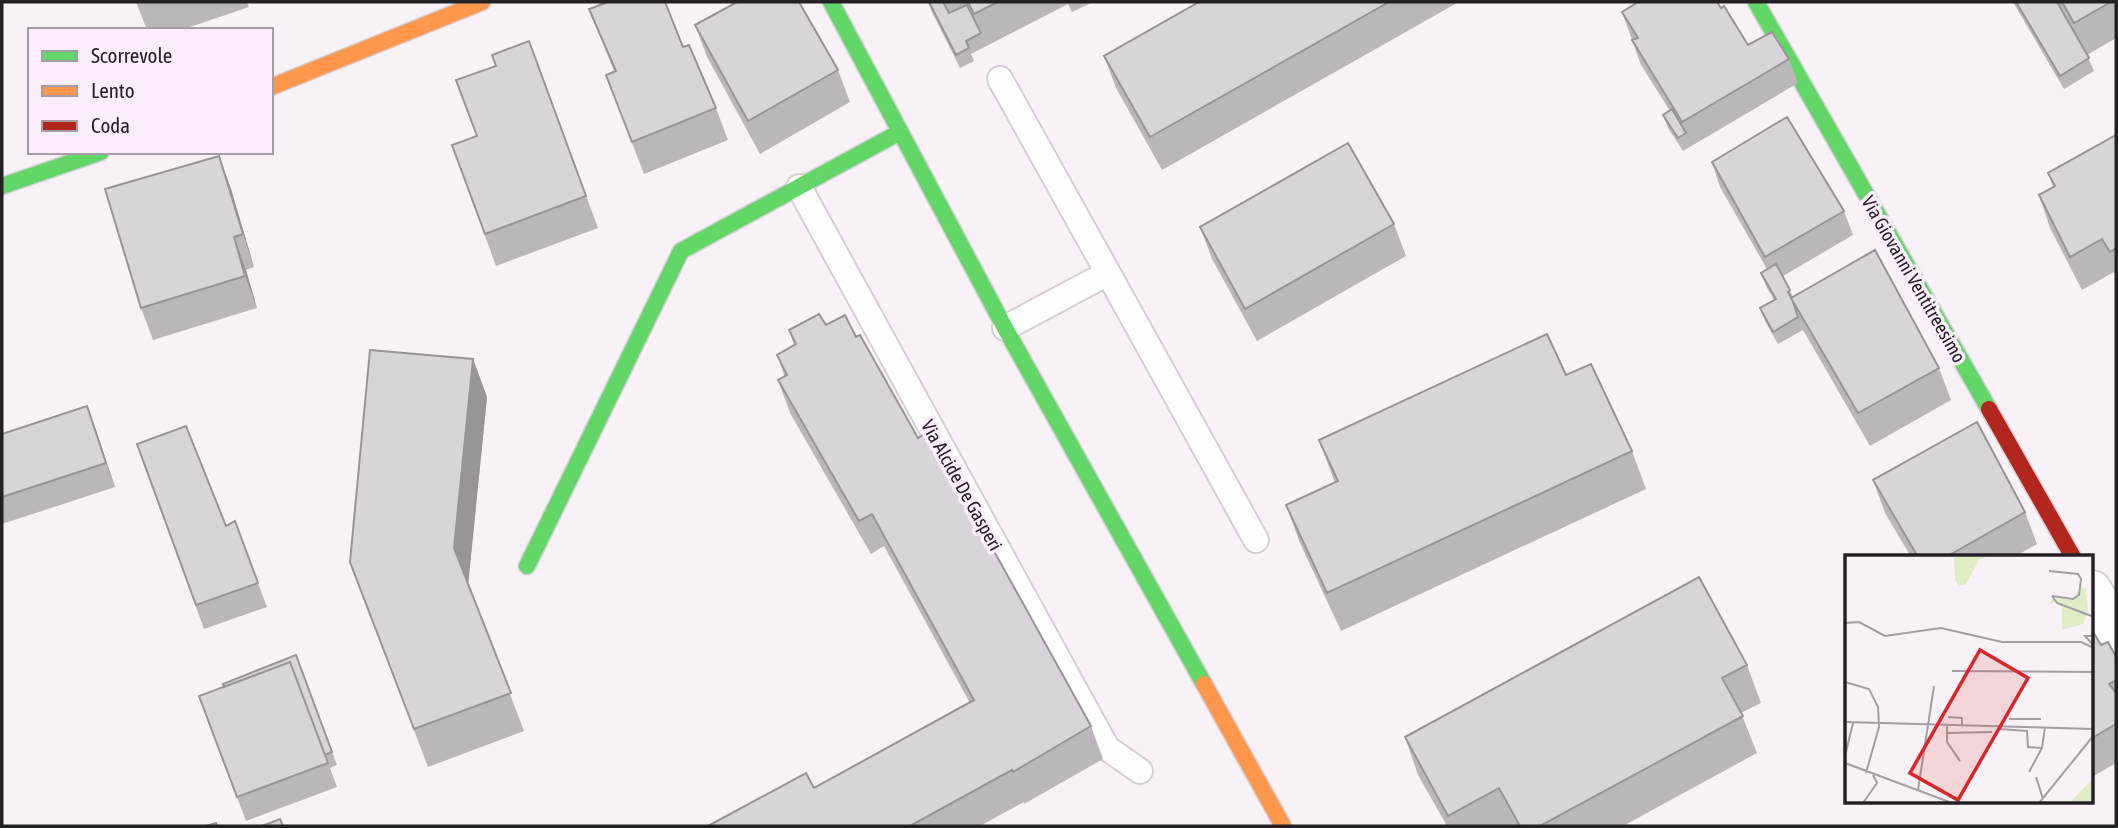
<svg xmlns="http://www.w3.org/2000/svg" width="2118" height="828" viewBox="0 0 2118 828" font-family="'Asap Condensed',sans-serif">
  <style>
    .lines { fill: none; stroke-linecap: round; stroke-linejoin: round }
    .lane-casing { stroke: #d5d0d5; stroke-width: 28 }
    .street-casing { stroke: #d5d0d5; stroke-width: 42 }
    .fast-casing { stroke: #d5d0d5; stroke-width: 19 }
    .slow-casing { stroke: #d5d0d5; stroke-width: 19 }
    .jam-casing { stroke: #d5d0d5; stroke-width: 19 }
    .lane { stroke: #fefdfe; stroke-width: 24 }
    .street { stroke: #fefdfe; stroke-width: 38 }
    .fast { stroke: #63d668; stroke-width: 16 }
    .slow { stroke: #ff974d; stroke-width: 16 }
    .jam { stroke: #b3261e; stroke-width: 16 }
    .wall { fill: #bbb6bb }
    .shaded-wall { fill: #989498 }
    .building { fill: #d9d4d9; stroke: #989498; stroke-width: 2 }
    .labels { text-anchor: middle; stroke-width: 7; stroke-linejoin: round; paint-order: stroke }
    .street-label { font-size: 19px; fill: #252025; stroke: #fbeefc }
    .inset-road { fill: none; stroke: #a49ea4; stroke-width: 2 }
    .view { fill: #d62828; fill-opacity: 0.15; stroke: #d62828; stroke-width: 3.5 }
    .inset-edge { fill: none; stroke: #252025; stroke-width: 3.5 }
  </style>
  <rect width="100%" height="100%" fill="#f8f2f8"/>
  <g class="lines">
    <defs>
      <path id="lane" d="M1000,79L1108,273L1005,328
        M799,187L1107,748L1140,771
        M1108,273L1256,540"/>
      <path id="street" d="M2092,590L2116,633"/>
      <path id="fast" d="M831,2L1005,328L1204,684
        M1756,2L1989,409
        M2,186L101,152
        M527,566L681,251L900,132"/>
      <path id="slow" d="M271,87L482,2
        M1204,684L1283,826"/>
      <path id="jam" d="M1989,409L2073,557"/>
    </defs>
    <use href="#lane" class="lane-casing"/>
    <use href="#street" class="street-casing"/>
    <use href="#fast" class="fast-casing"/>
    <use href="#slow" class="slow-casing"/>
    <use href="#jam" class="jam-casing"/>
    <use href="#lane" class="lane"/>
    <use href="#street" class="street"/>
    <use href="#fast" class="fast"/>
    <use href="#slow" class="slow"/>
    <use href="#jam" class="jam"/>
  </g>
  <path class="wall" d="M136,2H247L249,7L181,30H147Z
    M928,2H1093L1072,12L1068,4L971,54L974,61L960,68L932,12Z
    M1199,2H1457V3L1162,170L1116,88L1104,56Z
    M2013,2H2116V38L2087,55L2094,71L2064,89Z
    M589,9L683,47L716,108L728,140L644,174L606,75L614,71Z
    M1622,12L1748,45L1789,59L1798,83L1683,151L1668,128L1663,115L1670,111L1641,65Z
    M695,25L838,70L850,102L760,154L707,57Z
    M529,41L598,228L496,266L452,145L477,136L496,66Z
    M2116,135V275L2114,272L2082,290L2050,228L2039,195L2053,187L2048,173Z
    M219,156L231,189L254,267L246,270L257,308L153,340L141,308Z
    M1712,162L1844,211L1853,235L1783,276L1793,297L1939,368L1951,400L1870,446L1803,330L1778,344L1765,321L1760,308L1774,300L1766,286L1761,273L1767,269L1720,187Z
    M1394,224L1406,256L1257,341L1212,259L1200,227Z
    M826,325L856,337L1091,726L1103,759L1024,804V802L980,826H708L814,788L970,703L884,546L871,554L790,413L778,380L785,377L777,355L794,345L789,330Z
    M473,359L487,397L468,584L524,731L428,767L350,562Z
    M1566,375L1632,451L1646,489L1341,631L1300,543L1286,505L1335,483L1319,440Z
    M87,406L115,487L2,524V434Z
    M137,444L226,526L258,583L267,607L204,629Z
    M1873,480L2025,512L2037,544L2014,557H1911L1885,513Z
    M2092,630L2101,645L2116,657V763L2092,777Z
    M296,655L337,765L330,768L337,787L246,821L199,696L224,687Z
    M1747,665L1761,703L1741,713L1757,753L1623,826H1447L1418,775L1405,737Z"/>
  <path class="shaded-wall" d="M219,156L231,189L254,267L243,234Z
    M234,237L246,270L257,308L245,276Z
    M473,359L487,397L468,586L454,548Z
    M87,406L96,430L115,487L106,463Z"/>
  <path class="building" d="M608,2H665L683,47L689,45L716,108L632,142L606,75L616,71L589,9Z
    M737,2H799L838,70L748,121L695,25Z
    M929,2H943L949,13L967,5L981,33L966,41L969,48L956,55Z
    M968,2H998L974,14Z
    M1199,2H1389L1150,137L1104,56Z
    M1638,2H1717L1721,8L1724,6L1748,45L1772,32L1789,59L1682,122L1632,40L1638,38L1622,12Z
    M2016,2H2057L2089,58L2060,76Z
    M2062,2H2111L2074,23Z
    M529,41L586,196L485,234L452,145L477,136L456,80L496,66L492,55Z
    M1672,109L1686,133L1678,138L1663,115Z
    M1787,117L1844,211L1765,257L1712,162Z
    M2116,135V248L2110,252L2102,239L2070,257L2039,195L2055,186L2048,173Z
    M1348,143L1394,224L1245,309L1200,227Z
    M219,156L243,234L234,237L245,276L141,308L105,189Z
    M1875,250L1939,368L1858,413L1791,298Z
    M1776,264L1790,290L1788,292L1792,299L1798,317L1773,332L1760,308L1776,299L1761,273Z
    M819,314L826,325L845,315L856,337L860,335L918,438L928,432L1091,726L1013,772L1012,770L910,826H708L806,773L814,788L974,700L872,514L859,521L778,380L787,375L777,355L796,344L789,330Z
    M1547,334L1566,375L1591,364L1632,451L1327,593L1286,505L1338,481L1319,440Z
    M370,350L473,359L454,548L511,693L414,729L350,562Z
    M87,406L106,463L2,497V434Z
    M1977,422L2025,512L1946,557H1918L1873,480Z
    M186,426L226,526L235,521L258,583L196,605L137,444Z
    M1699,577L1747,665L1722,678L1743,716L1540,826H1520L1499,788L1448,816L1405,737Z
    M2092,630L2101,645L2108,642L2116,657V680L2109,684L2116,693V724L2092,738Z
    M296,655L332,752L325,755L290,662L224,687L223,684Z
    M290,662L328,763L237,797L199,696Z
    M280,819L283,826H262Z
    M216,823L217,826H206Z"/>
  <g class="labels">
    <g class="street-label">
      <text transform="translate(1914 279) rotate(60)" y="7">Via Giovanni Ventitreesimo</text>
      <text transform="translate(962 485) rotate(61)" y="7">Via Alcide De Gasperi</text>
    </g>
  </g>
  <g transform="translate(1845 555)">
    <rect width="248" height="248" fill="#f8f2f8"/>
    <path d="M109,0H145L134,5L121,29L115,31L110,25ZM237,32L241,33L243,57L238,69L217,75V52L210,47L203,50L207,44L227,43ZM248,223V248H230L227,245Z" fill="#e0ecc5"/>
    <path class="inset-road" d="M204,16L233,19L236,24L234,40L228,44L207,41M207,41L212,48L249,62M0,68L14,67L40,81L96,73L157,87H236L249,93M249,81H240L249,91M107,116L249,117M0,127L24,134L33,152L34,172L21,218M103,162L117,163V170M164,164H196M0,167L249,174M102,170V187L115,206M154,174L182,176L183,192L197,193M102,178L147,177M0,201L8,168M0,208L107,248M184,217L197,193L200,172M191,222L198,244M73,235L89,131M18,248L32,228L28,220M194,248L249,180"/>
    <path class="view" d="M135,95L183,123L113,245L65,218Z"/>
    <rect width="248" height="248" class="inset-edge"/>
  </g>
  <rect width="2118" height="828" fill="none" stroke="#252025" stroke-width="7"/>
  <rect x="28" y="28" width="245" height="126" fill="#fbeefc" stroke="#a59ca6" stroke-width="2"/>
  <rect x="42" y="51" width="35" height="10" fill="#63d668" stroke="#a59ca6" stroke-width="2"/>
  <text x="91" y="63" font-size="21" fill="#252025">Scorrevole</text>
  <rect x="42" y="86" width="35" height="10" fill="#ff974d" stroke="#a59ca6" stroke-width="2"/>
  <text x="91" y="98" font-size="21" fill="#252025">Lento</text>
  <rect x="42" y="121" width="35" height="10" fill="#b3261e" stroke="#a59ca6" stroke-width="2"/>
  <text x="91" y="133" font-size="21" fill="#252025">Coda</text>
</svg>
